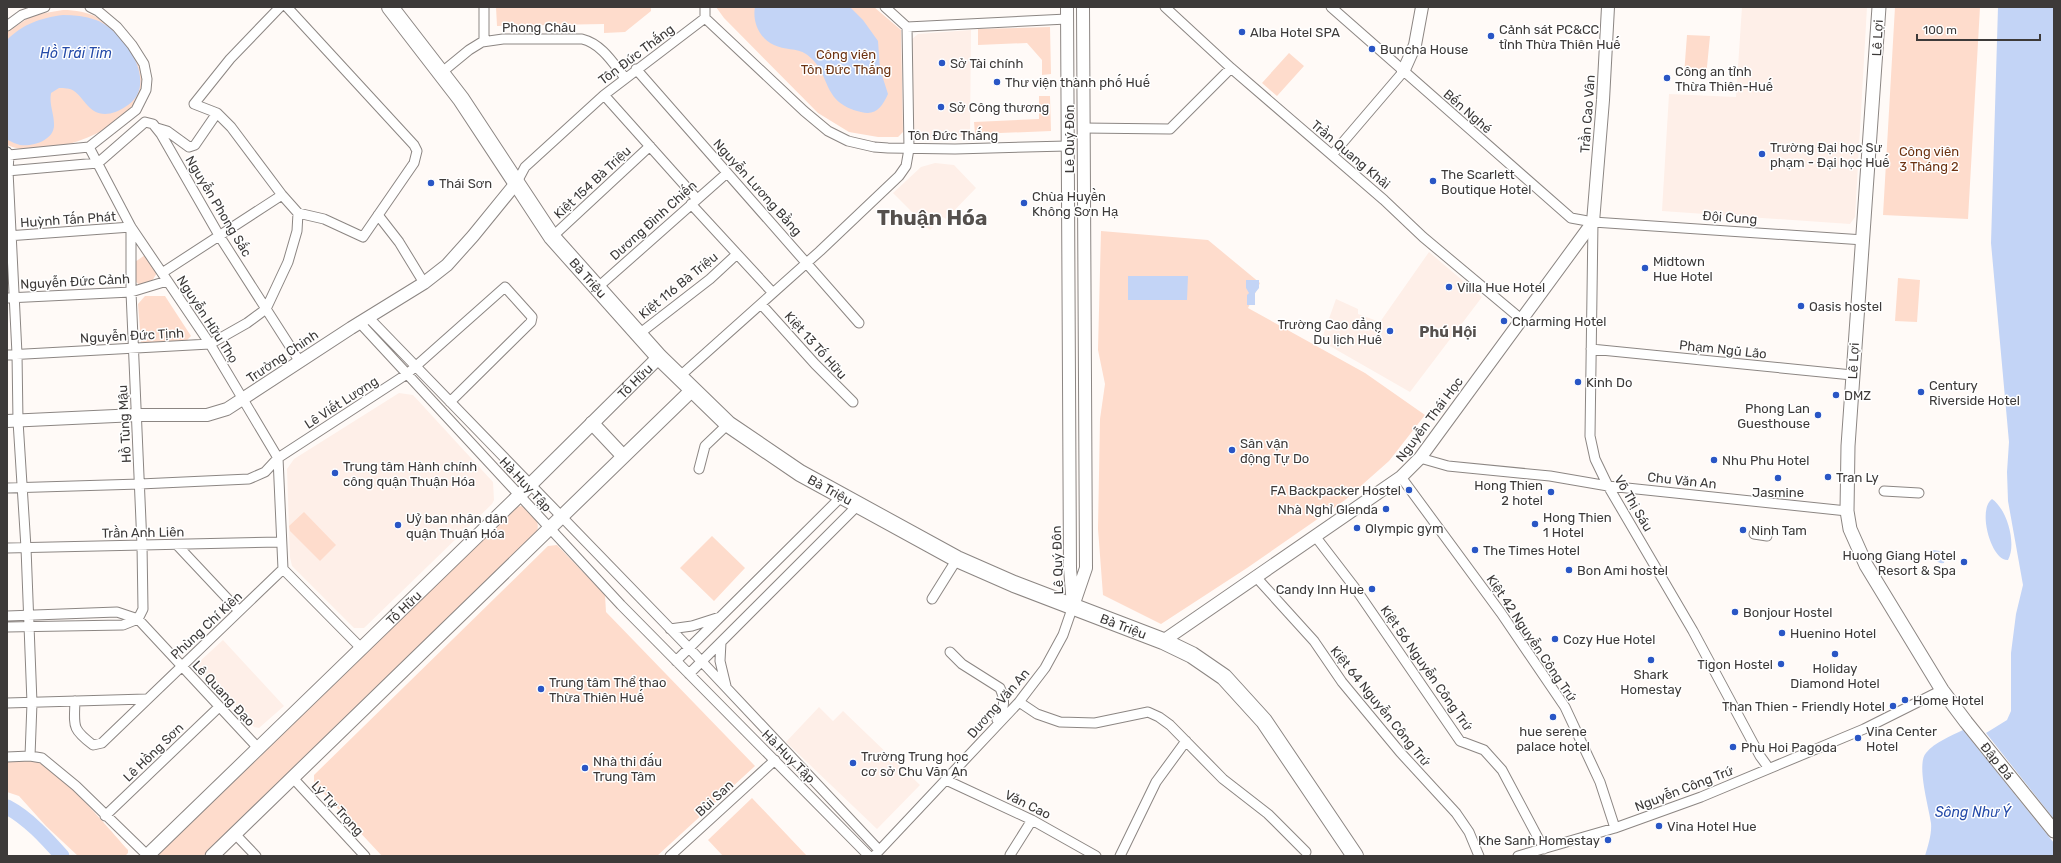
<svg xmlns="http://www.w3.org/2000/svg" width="2061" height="863" viewBox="0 0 2061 863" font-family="Rubik,sans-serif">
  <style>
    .built { fill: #feefe8 }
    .green { fill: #fedccc }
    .water { fill: #c3d4f6 }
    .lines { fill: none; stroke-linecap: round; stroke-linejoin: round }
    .river { stroke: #c3d4f6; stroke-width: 15 }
    .minor-casing { stroke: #8c8683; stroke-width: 11 }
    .tertiary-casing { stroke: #8c8683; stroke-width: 14 }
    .secondary-casing { stroke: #8c8683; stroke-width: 15 }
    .trunk-casing { stroke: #8c8683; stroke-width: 18 }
    .minor { stroke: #fff; stroke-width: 9 }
    .tertiary { stroke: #fff; stroke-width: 12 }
    .secondary { stroke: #fff; stroke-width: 13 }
    .trunk { stroke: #fff; stroke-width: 16 }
    .poi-dot { fill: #2956c5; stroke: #fff; stroke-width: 1.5 }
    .labels { text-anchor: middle; stroke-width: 3; stroke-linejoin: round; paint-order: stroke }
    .street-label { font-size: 13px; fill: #3d3a39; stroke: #fff }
    .poi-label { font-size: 13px; fill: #3d3a39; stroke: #fff; text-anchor: start }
    .park-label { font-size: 13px; fill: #6d3312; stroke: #fff }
    .water-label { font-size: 14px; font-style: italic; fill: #254ba9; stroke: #fff }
    .quarter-label { font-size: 15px; font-weight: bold; fill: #55504d; stroke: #fff }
    .town-label { font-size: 21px; font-weight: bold; fill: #55504d; stroke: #fff }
  </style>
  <rect width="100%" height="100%" fill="#fffaf7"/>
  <path class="built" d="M1742,7H1867L1855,217L1850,224L1662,211L1669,94L1736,97Z
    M971,30L970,136L918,139L914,135L912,39L918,34Z
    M935,163L954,165L976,188L946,219L943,217L930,230L893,193L921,167Z
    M1429,252L1482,297L1410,392L1321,341L1336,299L1358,309V314L1380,322Z
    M399,393L413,395L493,482L494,500L492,504L364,628H354L292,566L290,557L287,469L294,459Z
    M223,640L284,706L259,728L254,727L199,671L198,663Z
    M819,707L833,721L843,711L920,785L877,829L786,742Z"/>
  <path class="green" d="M496,7H651V11L625,32L604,33V24L497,26Z
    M716,7H874L901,30L903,132L898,137H878L849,132L818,113L724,18Z
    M1895,7H1980L1968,219L1883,215Z
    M63,10C89,10 107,19 123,39C132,50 143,62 144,76C147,126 45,163 7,145V32L33,15Z
    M1050,27L1051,74L1042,75V60L1027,43L978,45V29Z
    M1687,35L1710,36L1706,77L1684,75Z
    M1289,53L1304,66L1277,96L1262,83Z
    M1039,96H1050L1051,131L975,134L974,122L1039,119Z
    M1101,231L1208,240L1260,283L1248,308L1365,373L1425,415L1389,461L1345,500L1247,568L1161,624L1103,595L1098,529L1100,419L1105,384L1098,350Z
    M145,255L147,256L157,273L152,281L141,286L136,282L135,262Z
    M1898,278L1920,280L1917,322L1895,321Z
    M145,296H165L191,336L184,343L147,346L141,342L138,304Z
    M521,506C532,508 542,523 536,533L203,856H155L516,507Z
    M304,512L336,545L320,561L290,531L289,526Z
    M712,536L745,568L714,601L680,568Z
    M557,545L605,595L606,612L755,766L657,856H382L314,783V775L548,546Z
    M7,761C16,761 29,759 38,762C60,770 110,830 128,850V853L125,856H78L46,826L19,796L7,792Z
    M752,798L807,856H723L708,840Z"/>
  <path class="water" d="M755,7H850L863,20L878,41L880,69L888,94C882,107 876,116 861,112C819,102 833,73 806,54C797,48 784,50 774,45C760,39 752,22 755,7Z
    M1998,7H2054V819L1986,733L2007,720L2011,711V653L2016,614L2023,585L2008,501L2007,472L2009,442L1991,243Z
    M63,15C74,15 85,16 96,20C124,30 162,86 125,107C119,111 112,114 105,114C89,114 85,99 74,91C70,88 64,88 59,88L51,93C49,105 54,113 54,124C55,140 33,147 20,145C16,144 12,142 8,140L7,40C23,24 40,18 63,15Z
    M1128,276H1188L1187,300H1128Z
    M1246,280H1259V288L1255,293V305H1247V295L1249,293L1246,288Z
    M1992,499C2007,509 2017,544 2008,560C1991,561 1977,509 1992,499Z
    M1933,550L1939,551L1945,557L1944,563C1937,564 1934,559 1932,552Z
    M1963,730L2054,843V856H1925C1928,846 1932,834 1931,823C1929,808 1916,764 1926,753C1935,742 1951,736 1963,730Z"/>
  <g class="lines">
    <path class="river" d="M7,807C28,818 46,838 62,856"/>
    <defs>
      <path id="minor" d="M280,7L230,59L194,104L217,113L231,127L282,195L298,213L324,219L363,237L414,163L417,151L414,145L287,7
        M484,7V41
        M705,7V18
        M1165,7L1231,68L1384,200L1423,237L1521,319
        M1331,7L1571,218L1593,222L1864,240
        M705,18L804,111L828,131L848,141L874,147L888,148L955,149L1067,146
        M7,26L22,15L45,7
        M907,27L1067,19
        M636,69L859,323
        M441,73L469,50L482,42L503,39H582C602,44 613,63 625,78
        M604,95L697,199
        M157,128L167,131L189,147L195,145L217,113
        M1083,128L1170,129L1231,68
        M89,147L131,227L210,344L278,458L283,569L361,648
        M7,152L9,155L89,147L136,110L146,90L147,79L144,64L132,45L117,27L98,11L90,7
        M9,155L8,171L17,354L18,421L26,548L32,703L30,756
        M1332,155L1403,72
        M7,171L98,163L145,122L153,124L161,134L220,237L300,362
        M517,182L525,167L604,95L705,18
        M691,204L773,293
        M378,215L399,242L424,283
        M1593,222L1590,436L1595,459L1608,486L1693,631L1760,756L1768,767
        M7,236L131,227V292L142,545L143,609L138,619
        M552,237L650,146
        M162,273L282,195
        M597,288L727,173
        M7,298L131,292L167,281
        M761,304L815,364L853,402
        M368,317L689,648L879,850
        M359,322L621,605L869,856
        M639,334L710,279L737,254
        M1591,349L1852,375
        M7,355L210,344L247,323L266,309L288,262L297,231L298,213
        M679,377L820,251L899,176L906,166L909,149L907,27L885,7
        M1420,458L1448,466L1550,476L1608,486L1847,511
        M699,469L705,446L728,424
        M1401,477L1501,613L1565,707L1600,782L1615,828
        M7,488L140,484L249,479L265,472L278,458L407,374L505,287L532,317L531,322L450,402
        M1884,491L1919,493
        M1754,534L1767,536
        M1315,536L1355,588L1460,741L1484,750L1502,770L1544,849
        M177,545L239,611
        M7,548L280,542
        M1256,577L1314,641L1342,682L1400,752L1456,813L1469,832L1479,856
        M932,599L957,559
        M7,616L117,612L138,619L258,748
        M7,627L123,625L138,619
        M670,629L692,626L720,617
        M721,642L720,661L726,686
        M950,652L962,664L1000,688C1006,701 1004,709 997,720
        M676,661L843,495
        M689,674L858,505
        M75,701C74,727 72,729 93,745L102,743L283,569
        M1019,702L1037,714L1060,722L1095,723L1148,712L1159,717L1170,725L1223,779L1268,814L1306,852
        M7,703L146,699
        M7,757L30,756L42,758L76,786L147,855
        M292,777L365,856
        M946,780L1032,820L1096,856
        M105,816L219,707
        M235,834L256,856
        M875,855L1019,702L1045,668L1063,635L1073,606
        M1010,855L1032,820
        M670,856L775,760
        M1120,856L1156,782L1186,741
        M1518,856L1615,828L1701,797L1864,729L1942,690"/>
      <path id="tertiary" d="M1067,7L1070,568L1073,606L1086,568L1083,7
        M1403,72L1415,45L1422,7
        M7,421L137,415H207L227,409L351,328L424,283L447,265L473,236L517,182
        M1163,641L1401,477L1420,458L1593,222L1603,100L1608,7"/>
      <g id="secondary">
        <path id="s1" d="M1879,7L1848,446L1847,511L1850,529L1866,565L1942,690L1966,722L2054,831"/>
        <path d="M592,423L623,456"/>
        <path id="s2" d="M147,856L530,485L659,357"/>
        <path d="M212,856L692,390"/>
      </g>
      <g id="trunk">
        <path id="s3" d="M390,7L461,99L552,237L659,357L728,424L800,473L957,559L1014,584L1163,641L1192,655L1224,677L1264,721L1355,856"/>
      </g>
    </defs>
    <use href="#minor" class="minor-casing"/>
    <use href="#tertiary" class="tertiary-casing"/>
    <use href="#secondary" class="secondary-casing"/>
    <use href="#trunk" class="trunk-casing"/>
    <use href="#minor" class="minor"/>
    <use href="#tertiary" class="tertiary"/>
    <use href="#secondary" class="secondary"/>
    <use href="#trunk" class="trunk"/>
  </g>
  <g class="poi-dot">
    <circle cx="1242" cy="32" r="4"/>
    <circle cx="1491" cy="36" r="4"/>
    <circle cx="1372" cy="49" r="4"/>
    <circle cx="942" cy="63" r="4"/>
    <circle cx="1667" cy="78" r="4"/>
    <circle cx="997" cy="82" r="4"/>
    <circle cx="941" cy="107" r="4"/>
    <circle cx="1762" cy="154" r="4"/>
    <circle cx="1433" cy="181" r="4"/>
    <circle cx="431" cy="183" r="4"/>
    <circle cx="1024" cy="203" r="4"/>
    <circle cx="1645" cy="268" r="4"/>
    <circle cx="1449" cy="287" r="4"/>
    <circle cx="1801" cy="306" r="4"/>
    <circle cx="1504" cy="321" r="4"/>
    <circle cx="1390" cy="331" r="4"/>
    <circle cx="1578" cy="382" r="4"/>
    <circle cx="1921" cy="392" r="4"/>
    <circle cx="1836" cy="395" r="4"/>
    <circle cx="1818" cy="415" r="4"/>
    <circle cx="1232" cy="450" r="4"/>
    <circle cx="1714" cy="460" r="4"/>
    <circle cx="335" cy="473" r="4"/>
    <circle cx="1828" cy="477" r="4"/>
    <circle cx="1778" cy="478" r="4"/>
    <circle cx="1409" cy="490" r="4"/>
    <circle cx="1551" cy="492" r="4"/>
    <circle cx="1386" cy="509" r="4"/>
    <circle cx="1535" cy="524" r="4"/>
    <circle cx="398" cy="525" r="4"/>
    <circle cx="1357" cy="528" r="4"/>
    <circle cx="1743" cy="530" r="4"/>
    <circle cx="1475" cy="550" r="4"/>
    <circle cx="1964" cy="562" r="4"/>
    <circle cx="1569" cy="570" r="4"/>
    <circle cx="1372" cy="589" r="4"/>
    <circle cx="1735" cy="612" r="4"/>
    <circle cx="1782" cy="633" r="4"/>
    <circle cx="1555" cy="639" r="4"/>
    <circle cx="1835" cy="654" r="4"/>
    <circle cx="1651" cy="660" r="4"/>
    <circle cx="1781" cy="664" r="4"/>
    <circle cx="541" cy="689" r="4"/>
    <circle cx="1905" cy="700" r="4"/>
    <circle cx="1893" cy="706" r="4"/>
    <circle cx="1553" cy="717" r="4"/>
    <circle cx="1858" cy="738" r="4"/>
    <circle cx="1733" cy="747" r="4"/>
    <circle cx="853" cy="763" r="4"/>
    <circle cx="585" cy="768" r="4"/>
    <circle cx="1659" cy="826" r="4"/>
    <circle cx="1608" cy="840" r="4"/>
  </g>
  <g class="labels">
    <g class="street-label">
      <text x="539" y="32">Phong Châu</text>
      <text transform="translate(1877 38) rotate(-87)" y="5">Lê Lợi</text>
      <text transform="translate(636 54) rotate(-37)" y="5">Tôn Đức Thắng</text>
      <text transform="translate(1468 111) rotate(41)" y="5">Bến Nghé</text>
      <text transform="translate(1587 114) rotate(-86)" y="5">Trần Cao Vân</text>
      <text x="953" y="140">Tôn Đức Thắng</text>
      <text transform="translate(1069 139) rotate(-90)" y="5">Lê Quý Đôn</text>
      <text transform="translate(1351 154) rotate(40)" y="5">Trần Quang Khải</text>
      <text transform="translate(592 182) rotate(-43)" y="5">Kiệt 154 Bà Triệu</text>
      <text transform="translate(758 187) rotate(48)" y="5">Nguyễn Lương Bằng</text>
      <text transform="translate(219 206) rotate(59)" y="5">Nguyễn Phong Sắc</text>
      <text transform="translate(1730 217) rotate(4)" y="5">Đội Cung</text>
      <text transform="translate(68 219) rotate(-4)" y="5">Huỳnh Tấn Phát</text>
      <text transform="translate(653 220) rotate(-42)" y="5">Dương Đình Chiến</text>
      <text dy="5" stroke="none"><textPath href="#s3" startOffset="336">Bà Triệu</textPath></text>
      <text transform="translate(75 281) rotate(-3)" y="5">Nguyễn Đức Cảnh</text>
      <text transform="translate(678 285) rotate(-39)" y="5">Kiệt 116 Bà Triệu</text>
      <text transform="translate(208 319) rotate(57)" y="5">Nguyễn Hữu Thọ</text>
      <text transform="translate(132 335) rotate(-3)" y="5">Nguyễn Đức Tịnh</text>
      <text transform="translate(816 345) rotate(48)" y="5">Kiệt 13 Tố Hữu</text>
      <text transform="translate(1723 349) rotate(6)" y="5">Phạm Ngũ Lão</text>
      <text transform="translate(282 356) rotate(-34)" y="5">Trường Chinh</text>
      <text transform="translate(1853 361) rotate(-87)" y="5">Lê Lợi</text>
      <text dy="5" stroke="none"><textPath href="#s2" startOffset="681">Tố Hữu</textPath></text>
      <text transform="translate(341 402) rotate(-33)" y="5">Lê Viết Lượng</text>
      <text transform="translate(1429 419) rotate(-53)" y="5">Nguyễn Thái Học</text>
      <text transform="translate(124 424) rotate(-93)" y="5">Hồ Tùng Mậu</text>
      <text transform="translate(1682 480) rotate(6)" y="5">Chu Văn An</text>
      <text transform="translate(526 484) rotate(47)" y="5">Hà Huy Tập</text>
      <text dy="5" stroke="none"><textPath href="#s3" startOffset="660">Bà Triệu</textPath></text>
      <text transform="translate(1634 503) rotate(60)" y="5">Võ Thị Sáu</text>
      <text transform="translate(143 532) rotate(-1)" y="5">Trần Anh Liên</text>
      <text transform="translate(1057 560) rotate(-92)" y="5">Lê Quý Đôn</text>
      <text dy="5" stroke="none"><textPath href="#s2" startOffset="357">Tố Hữu</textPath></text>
      <text transform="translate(206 625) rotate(-43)" y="5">Phùng Chí Kiên</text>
      <text dy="5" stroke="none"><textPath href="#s3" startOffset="984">Bà Triệu</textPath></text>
      <text transform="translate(1532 638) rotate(56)" y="5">Kiệt 42 Nguyễn Công Trứ</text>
      <text transform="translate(1427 668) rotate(55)" y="5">Kiệt 56 Nguyễn Công Trứ</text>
      <text transform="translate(224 693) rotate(47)" y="5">Lê Quang Đạo</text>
      <text transform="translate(998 703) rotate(-49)" y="5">Dương Văn An</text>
      <text transform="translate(1381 706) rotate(51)" y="5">Kiệt 64 Nguyễn Công Trứ</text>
      <text transform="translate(153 752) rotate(-44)" y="5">Lê Hồng Sơn</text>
      <text transform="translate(789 756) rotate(45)" y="5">Hà Huy Tập</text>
      <text dy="5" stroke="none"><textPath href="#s1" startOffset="799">Đập Đá</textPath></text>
      <text transform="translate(1684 788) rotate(-21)" y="5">Nguyễn Công Trứ</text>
      <text transform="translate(714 798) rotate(-43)" y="5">Bùi San</text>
      <text transform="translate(1028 804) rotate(26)" y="5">Văn Cao</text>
      <text transform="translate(338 808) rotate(47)" y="5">Lý Tự Trọng</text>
    </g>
    <g class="poi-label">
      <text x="1499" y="34">Cảnh sát PC&amp;CC<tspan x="1499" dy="15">tỉnh Thừa Thiên Huế</tspan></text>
      <text x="1250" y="37">Alba Hotel SPA</text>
      <text x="1380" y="54">Buncha House</text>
      <text x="950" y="68">Sở Tài chính</text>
      <text x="1675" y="76">Công an tỉnh<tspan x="1675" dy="15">Thừa Thiên-Huế</tspan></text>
      <text x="1005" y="87">Thư viện thành phố Huế</text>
      <text x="949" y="112">Sở Công thương</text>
      <text x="1770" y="152">Trường Đại học Sư<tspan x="1770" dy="15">phạm - Đại học Huế</tspan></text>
      <text x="1441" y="179">The Scarlett<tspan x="1441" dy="15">Boutique Hotel</tspan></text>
      <text x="439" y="188">Thái Sơn</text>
      <text x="1032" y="201">Chùa Huyền<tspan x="1032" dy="15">Không Sơn Hạ</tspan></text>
      <text x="1653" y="266">Midtown<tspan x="1653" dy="15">Hue Hotel</tspan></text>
      <text x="1457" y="292">Villa Hue Hotel</text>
      <text x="1809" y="311">Oasis hostel</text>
      <text x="1512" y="326">Charming Hotel</text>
      <text x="1382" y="329" text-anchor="end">Trường Cao đẳng<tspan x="1382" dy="15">Du lịch Huế</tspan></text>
      <text x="1586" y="387">Kinh Do</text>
      <text x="1929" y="390">Century<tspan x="1929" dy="15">Riverside Hotel</tspan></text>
      <text x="1844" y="400">DMZ</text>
      <text x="1810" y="413" text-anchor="end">Phong Lan<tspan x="1810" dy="15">Guesthouse</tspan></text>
      <text x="1240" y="448">Sân vận<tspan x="1240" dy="15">động Tự Do</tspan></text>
      <text x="1722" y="465">Nhu Phu Hotel</text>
      <text x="343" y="471">Trung tâm Hành chính<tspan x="343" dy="15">công quận Thuận Hóa</tspan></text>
      <text x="1836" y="482">Tran Ly</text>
      <text x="1543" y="490" text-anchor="end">Hong Thien<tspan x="1543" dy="15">2 hotel</tspan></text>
      <text x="1401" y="495" text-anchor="end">FA Backpacker Hostel</text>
      <text x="1778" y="497" text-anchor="middle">Jasmine</text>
      <text x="1378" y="514" text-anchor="end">Nhà Nghỉ Glenda</text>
      <text x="1543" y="522">Hong Thien<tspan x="1543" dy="15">1 Hotel</tspan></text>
      <text x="406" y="523">Uỷ ban nhân dân<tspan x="406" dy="15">quận Thuận Hóa</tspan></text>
      <text x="1365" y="533">Olympic gym</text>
      <text x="1751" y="535">Ninh Tam</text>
      <text x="1483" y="555">The Times Hotel</text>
      <text x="1956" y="560" text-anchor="end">Huong Giang Hotel<tspan x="1956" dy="15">Resort &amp; Spa</tspan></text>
      <text x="1577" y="575">Bon Ami hostel</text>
      <text x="1364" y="594" text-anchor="end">Candy Inn Hue</text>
      <text x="1743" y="617">Bonjour Hostel</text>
      <text x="1790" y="638">Huenino Hotel</text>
      <text x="1563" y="644">Cozy Hue Hotel</text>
      <text x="1773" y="669" text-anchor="end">Tigon Hostel</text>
      <text x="1835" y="673" text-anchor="middle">Holiday<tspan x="1835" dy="15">Diamond Hotel</tspan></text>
      <text x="1651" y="679" text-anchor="middle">Shark<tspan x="1651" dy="15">Homestay</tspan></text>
      <text x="549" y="687">Trung tâm Thể thao<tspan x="549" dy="15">Thừa Thiên Huế</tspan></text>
      <text x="1913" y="705">Home Hotel</text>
      <text x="1885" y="711" text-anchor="end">Than Thien - Friendly Hotel</text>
      <text x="1553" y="736" text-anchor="middle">hue serene<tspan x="1553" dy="15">palace hotel</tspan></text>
      <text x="1866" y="736">Vina Center<tspan x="1866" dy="15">Hotel</tspan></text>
      <text x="1741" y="752">Phu Hoi Pagoda</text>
      <text x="861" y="761">Trường Trung học<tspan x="861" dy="15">cơ sở Chu Văn An</tspan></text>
      <text x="593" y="766">Nhà thi đấu<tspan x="593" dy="15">Trung Tâm</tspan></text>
      <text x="1667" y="831">Vina Hotel Hue</text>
      <text x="1600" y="845" text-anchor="end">Khe Sanh Homestay</text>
    </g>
    <g class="park-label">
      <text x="846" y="59">Công viên<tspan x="846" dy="15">Tôn Đức Thắng</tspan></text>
      <text x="1929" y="156">Công viên<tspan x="1929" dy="15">3 Tháng 2</tspan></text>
    </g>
    <g class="water-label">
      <text x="76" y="58">Hồ Trái Tim</text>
      <text x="1973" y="817">Sông Như Ý</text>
    </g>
    <g class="quarter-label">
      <text x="1448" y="337">Phú Hội</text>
    </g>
    <g class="town-label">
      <text x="932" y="225">Thuận Hóa</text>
    </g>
  </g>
  <rect width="2061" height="863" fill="none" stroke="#3d3a39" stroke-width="16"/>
  <path d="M1917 34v6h123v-6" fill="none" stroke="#3d3a39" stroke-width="2"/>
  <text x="1923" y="34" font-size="12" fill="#3d3a39" stroke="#ffffff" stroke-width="3" paint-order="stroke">100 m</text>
</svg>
